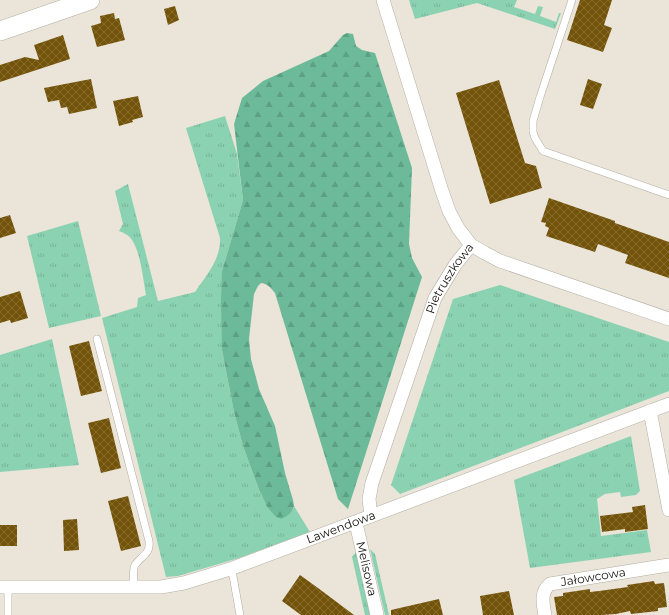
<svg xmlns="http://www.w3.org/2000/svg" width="669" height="615" viewBox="0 0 669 615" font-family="Montserrat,sans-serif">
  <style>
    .grass { fill: url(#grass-tufts) }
    .forest { fill: url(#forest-firs) }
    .building { fill: url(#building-cross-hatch) }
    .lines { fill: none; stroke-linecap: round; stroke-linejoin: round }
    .service-casing { stroke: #b2aca1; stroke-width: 8 }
    .minor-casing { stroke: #b2aca1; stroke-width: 14 }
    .secondary-casing { stroke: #b2aca1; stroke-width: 20 }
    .service { stroke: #fff; stroke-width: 7 }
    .minor { stroke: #fff; stroke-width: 13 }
    .secondary { stroke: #fff; stroke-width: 19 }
    .labels { text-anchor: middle; stroke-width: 4; stroke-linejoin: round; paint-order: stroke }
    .street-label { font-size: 12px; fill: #171511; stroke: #ebe5d9 }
  </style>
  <defs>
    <pattern id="grass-tufts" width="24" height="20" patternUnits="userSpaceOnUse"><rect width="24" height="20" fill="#8bd2b2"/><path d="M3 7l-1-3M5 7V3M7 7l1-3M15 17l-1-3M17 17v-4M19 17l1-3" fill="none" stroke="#77b398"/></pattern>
    <pattern id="forest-firs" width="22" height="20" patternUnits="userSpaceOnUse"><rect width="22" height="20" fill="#6cba99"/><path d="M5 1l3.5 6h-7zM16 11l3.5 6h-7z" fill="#5d9f83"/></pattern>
    <pattern id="building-cross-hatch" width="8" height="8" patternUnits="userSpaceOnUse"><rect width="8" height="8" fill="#735307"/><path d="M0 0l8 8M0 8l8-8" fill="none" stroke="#846c33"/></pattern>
  </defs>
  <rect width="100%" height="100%" fill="#ebe5d9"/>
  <path class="grass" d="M409,0H517L514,7L535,14L538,6L543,7L540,16L556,22L559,13H561L555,29L477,3L415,19Z
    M225,116L237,154L243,200L222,271V350L234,412L243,446L258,487L292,511L294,506L310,532L239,558L178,576L166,577L102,318L137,307L138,298L146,295C143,279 141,254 132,240C129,235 124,233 119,231L123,224L115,191L128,184L158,301L195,292C206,276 221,259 220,238L186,128Z
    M78,221L101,316L49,328L27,236Z
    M500,285L669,342V391L400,494L391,485L453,299Z
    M52,339L79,465L0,472V355Z
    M631,436L640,491L636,495L621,497L620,492L605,494L597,499L601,536L647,530L651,552L530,568L514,480Z
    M370,549L375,554L389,615H385Z
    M356,552L370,615H365L352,557Z"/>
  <path class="forest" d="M347,33L353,34L356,46L362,50L375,53L412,168L409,244L412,258L422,277L348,509L338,499L275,293C271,288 268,284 261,283L258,286L254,294L249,339L251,359L259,389L275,426L285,473L293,500L294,506L292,511L287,516L281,519L276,517L268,508L258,487L243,446L234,412L222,350L221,300L222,271L243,200L234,124L242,98L263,81L329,51L343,35Z"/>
  <path class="building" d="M580,0H612L604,25L612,28L603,52L567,40Z
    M175,6L179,20L168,25L164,9Z
    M114,13L115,19L119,18L125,40L97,47L91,26L101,23L100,16Z
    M63,35L70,59L0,82V65L25,57L39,60L34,45Z
    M91,79L97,108L69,114L67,107L61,108L59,100L48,102L44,88Z
    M588,79L602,84L593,109L580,105Z
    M499,80L525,163L536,166L542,188L490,204L456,93Z
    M138,96L143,117L132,120L133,122L119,126L113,101Z
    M549,198L615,221V223L669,242V278L625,263L628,255L598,244L595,252L546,236L549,228L545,226L546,223L541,222Z
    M10,215L16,233L0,238V218Z
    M20,291L28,318L11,323L10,320L0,323V297Z
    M89,341L102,391L81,396L69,346Z
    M109,418L121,468L101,473L88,423Z
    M128,496L141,546L121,551L108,501Z
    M645,505L648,529L625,532V529L602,532L600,516L633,512L632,507Z
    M77,519L79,550L64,551L63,520Z
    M0,525H17V546H0Z
    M300,575L318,588L354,615H301L282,601Z
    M654,581L655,584L664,583L667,607L658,608V611L631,614L630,611L616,614L602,615H557L554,597L563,596V593L590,589V592L599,591L628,587L627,585Z
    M509,591L514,615H483L480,596Z
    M439,599L443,615H391V610Z"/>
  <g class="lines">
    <defs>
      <path id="service" d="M572,0L540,97L533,121V132L535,138L543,151L669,195
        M97,339L149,541C151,554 141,556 135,565C132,571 134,581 134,588
        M230,569L233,576L240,615
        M8,615V587"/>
      <g id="minor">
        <path d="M383,0L441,188L449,211L458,228L471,245L485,253L500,261L669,319"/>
        <path d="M650,411L669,510"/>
        <path id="s1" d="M371,516L369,499L372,483L435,298L455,265L471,245"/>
        <path id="s2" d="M356,523L377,615"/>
        <path id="s3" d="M0,587H161L184,583L230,569L669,404"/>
        <path id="s4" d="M545,615C543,604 540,592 550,584L669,565"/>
      </g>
      <path id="secondary" d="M0,31L90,0"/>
    </defs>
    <use href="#service" class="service-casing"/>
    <use href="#minor" class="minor-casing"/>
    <use href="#secondary" class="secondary-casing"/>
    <use href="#service" class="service"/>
    <use href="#minor" class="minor"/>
    <use href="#secondary" class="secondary"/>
  </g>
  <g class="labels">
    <g class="street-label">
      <text dy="4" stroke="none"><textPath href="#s1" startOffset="253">Pietruszkowa</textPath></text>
      <text dy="4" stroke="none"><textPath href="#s3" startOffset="351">Lawendowa</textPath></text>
      <text dy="4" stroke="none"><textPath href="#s2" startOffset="47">Melisowa</textPath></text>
      <text dy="4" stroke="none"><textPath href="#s4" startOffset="77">Jałowcowa</textPath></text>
    </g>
  </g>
</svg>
